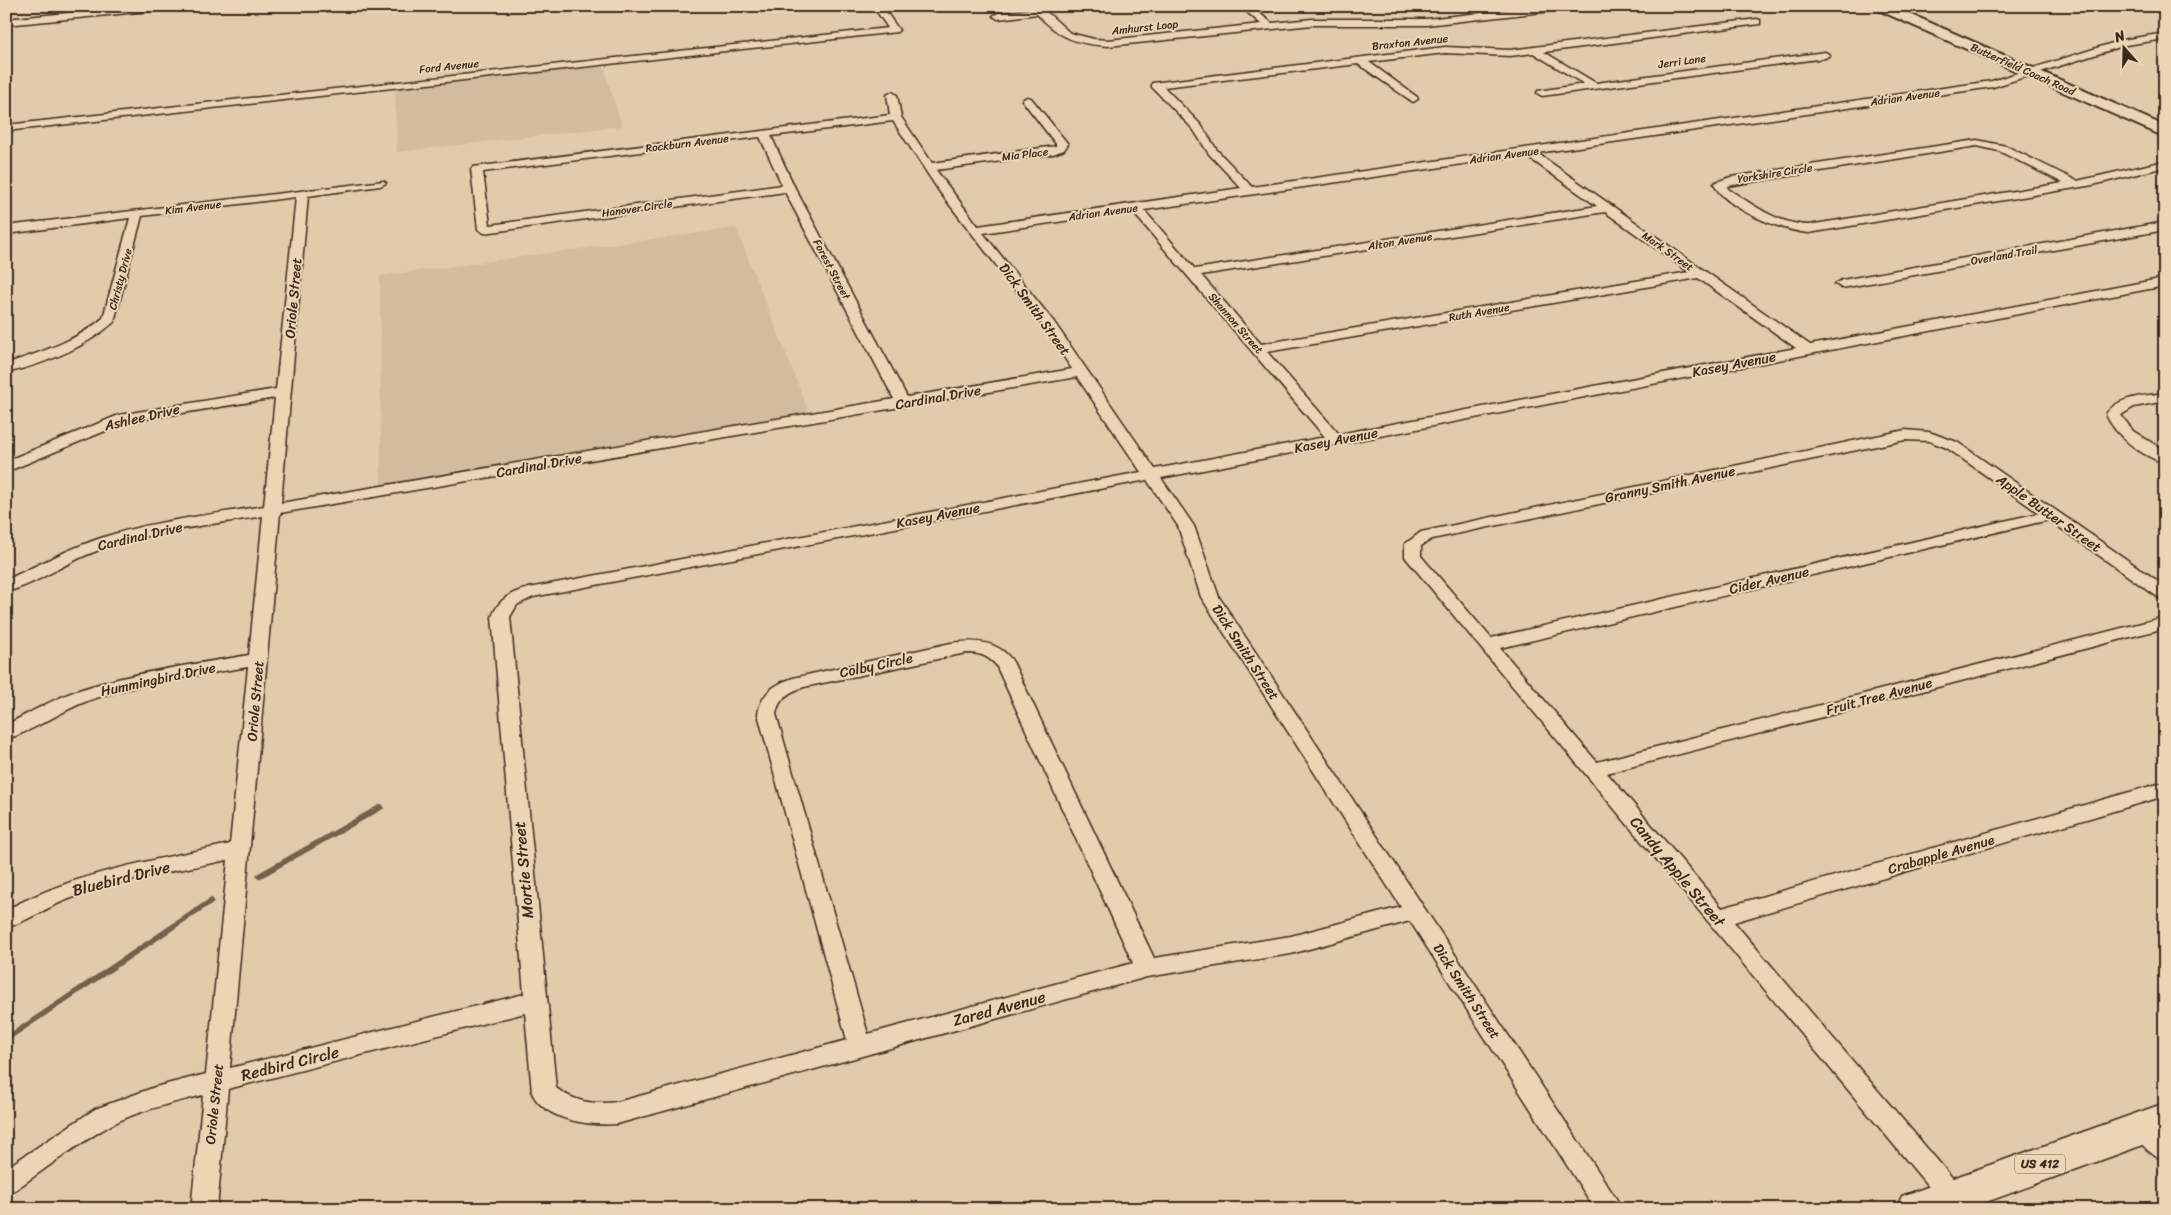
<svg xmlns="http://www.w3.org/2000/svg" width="2171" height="1215" viewBox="0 0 2171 1215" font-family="Sriracha,sans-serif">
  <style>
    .built { fill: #d1bc9e }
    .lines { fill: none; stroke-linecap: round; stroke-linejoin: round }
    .stream { stroke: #73614d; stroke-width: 5.5 }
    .street-casing { stroke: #3b2a1e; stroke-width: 3 }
    .secondary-casing { stroke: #3b2a1e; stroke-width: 4 }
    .highway-casing { stroke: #3b2a1e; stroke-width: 3 }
    .street { fill: #ebd5b4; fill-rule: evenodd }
    .secondary { fill: #ebd5b4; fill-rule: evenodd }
    .highway { fill: #ebd5b4; fill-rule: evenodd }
    .labels { text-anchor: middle; stroke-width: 4; stroke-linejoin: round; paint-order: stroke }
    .far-street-label { font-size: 11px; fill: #3b2a1e; stroke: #ebd5b4 }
    .shield { fill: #ebd5b4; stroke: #705d4b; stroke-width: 1 }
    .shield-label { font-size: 12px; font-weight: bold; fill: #3b2a1e }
    .street-label { font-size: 14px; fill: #3b2a1e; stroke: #ebd5b4 }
    .near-street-label { font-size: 16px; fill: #3b2a1e; stroke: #ebd5b4 }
  </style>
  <rect width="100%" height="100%" fill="#e0cbab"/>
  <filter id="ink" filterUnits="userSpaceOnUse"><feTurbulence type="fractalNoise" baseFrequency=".02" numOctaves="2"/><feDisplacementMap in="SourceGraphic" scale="10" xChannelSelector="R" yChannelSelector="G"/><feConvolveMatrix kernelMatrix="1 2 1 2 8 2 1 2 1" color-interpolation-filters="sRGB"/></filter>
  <g filter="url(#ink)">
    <path class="built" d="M603,65L622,126L397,152L395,89Z
      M736,228L809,412L381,485L380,276Z"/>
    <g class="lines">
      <path class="stream" d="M259,876L381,807
        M6,1039L211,901"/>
      <defs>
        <path id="street" d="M139,6H174L170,9L6,25V19Z
          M873,6H882L899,30L897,32L6,131V125L888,28Z
          M1031,6H1040L1070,33L1094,39L1108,40L1261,24L1240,6H1250L1272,23L1312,19H1426L1543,6H1574L1570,9L1426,25H1312L1108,46C1075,44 1060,38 1037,14L998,19L993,16L998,13L1033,9Z
          M1757,19L1760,20V24L1544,52L1596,83L1825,52L1830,55L1825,58L1542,96L1537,93L1538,91L1584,84L1533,53L1510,56L1445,53L1369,62L1417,97L1418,99L1413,102L1358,64L1164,87L1201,125L1217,150L1252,187L1992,81L2122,40L2165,33V39L2126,45L1993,87L1537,153L1810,345L2165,278V286L1161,478L1194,526L1219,597L1623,1209H1595L1410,921L1291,954L1147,977L617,1124C590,1126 546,1121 532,1093L525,1013L228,1089L217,1209H191L203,1095C173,1103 139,1110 111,1125C78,1144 46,1168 15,1190L6,1193V1168L95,1109L155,1087L206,1074L228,860C175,871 120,879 69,899C47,907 28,921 6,928V910C76,872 154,860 230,844L248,667C195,676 141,682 90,700C61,710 35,731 6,739V725C29,713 52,700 76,691C132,672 191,665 249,655L263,516C205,526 144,531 89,554C61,565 35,585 6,592V580C40,564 72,547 107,536C158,520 212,515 264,506L275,398L127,422L6,472V461L119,415L276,389L296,197L142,216L114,322C85,348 44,364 6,373V364C40,352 75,342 103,318L130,218L6,234V226L384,181L386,183L380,186L308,196L281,503L894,399L785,192L484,233L478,229L471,169L473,167L890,115L887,95L892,92L897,95L901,117L932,163L1056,146V144L1022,100L1027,97L1031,98L1068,144L1064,150L1053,154L936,170L978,226L1241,188L1209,154L1193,129L1152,87V83L1445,47L1510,50ZM893,121L939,191L1044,327L1072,369L907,397L795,188L771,136ZM760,137L782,185L490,225L483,172ZM1525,155L1597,206L1195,269L1144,210ZM1132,211L1325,437L1155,469L1054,322L983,233ZM1605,212L1689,272L1261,344L1201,275ZM1698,278L1796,348L1339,434L1267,352ZM1077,377L1141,472L529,588C512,592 498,599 492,617L524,994L230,1068L280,513ZM1147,480L1178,526L1201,597L1401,907L1291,936L1154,958L1013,662C999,640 974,640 951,643L793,678C775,684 761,693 758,714L847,1040L617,1102C593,1105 575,1102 556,1088L510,617L517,605L533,597ZM966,653C979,653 987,655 996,665L1133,963L868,1034L776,714C779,698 789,692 804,687Z
          M1977,140L2006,146L2077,181L2165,161V167L2093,185L1809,233C1783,231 1725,209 1714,184L1716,182L1731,177ZM1977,146L1999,151L2063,183L1809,225C1777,224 1754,205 1728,189L1727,186Z
          M2165,222V230L1842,288L1835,284L1842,280Z
          M2165,393V401L2134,407L2121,415L2133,431L2165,451V463C2143,457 2114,435 2106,414C2118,396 2145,396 2165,393Z
          M1905,430L1929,432L1957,442L2165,586V599L2159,598L2049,520L1500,648L1597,762L2165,617V628L1607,773L1722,908L2165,782V796L1734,922L1961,1188L1965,1196L1961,1204L1952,1208L1943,1204L1405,557V544L1421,532ZM1905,440L1929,441L1947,448L2039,513L1491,638L1421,556V546L1432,539Z
          M2143,1117L2152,1120L2165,1133V1161C2151,1156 2137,1141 2131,1128L2134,1120Z"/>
        <path id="secondary" d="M1875,6H1892L2165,126V137L1876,9Z"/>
        <path id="highway" d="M2165,1103V1137L1967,1209H1896L1902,1196Z"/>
      </defs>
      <use href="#street" class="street-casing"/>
      <use href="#secondary" class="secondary-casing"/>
      <use href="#highway" class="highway-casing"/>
      <use href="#street" class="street"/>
      <use href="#secondary" class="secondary"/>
      <use href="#highway" class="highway"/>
    </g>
  </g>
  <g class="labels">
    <g class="far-street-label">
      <text transform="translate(1145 27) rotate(-6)" y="4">Amhurst Loop</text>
      <text transform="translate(1410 42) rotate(-6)" y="4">Braxton Avenue</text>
      <text transform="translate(1682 61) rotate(-8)" y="4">Jerri Lane</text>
      <text transform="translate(449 66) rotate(-6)" y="4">Ford Avenue</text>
      <text transform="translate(2023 69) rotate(24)" y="4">Butterfield Coach Road</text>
      <text transform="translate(1905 97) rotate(-8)" y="4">Adrian Avenue</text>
      <text transform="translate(687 143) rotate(-7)" y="4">Rockburn Avenue</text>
      <text transform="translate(1025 154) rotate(-7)" y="4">Mia Place</text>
      <text transform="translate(1504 155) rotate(-8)" y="4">Adrian Avenue</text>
      <text transform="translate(1775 173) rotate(-9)" y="4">Yorkshire Circle</text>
      <text transform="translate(193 207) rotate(-7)" y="4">Kim Avenue</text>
      <text transform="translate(637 208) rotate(-8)" y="4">Hanover Circle</text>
      <text transform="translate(1103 212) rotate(-8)" y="4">Adrian Avenue</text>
      <text transform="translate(1400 241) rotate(-9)" y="4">Alton Avenue</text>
      <text transform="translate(1668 251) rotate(35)" y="4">Mark Street</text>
      <text transform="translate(2004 255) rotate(-10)" y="4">Overland Trail</text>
      <text transform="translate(832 269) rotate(62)" y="4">Forest Street</text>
      <text transform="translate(120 279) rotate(-75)" y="4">Christy Drive</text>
      <text transform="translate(1479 312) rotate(-10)" y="4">Ruth Avenue</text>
      <text transform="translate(1236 323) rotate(49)" y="4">Shannon Street</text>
    </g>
    <rect class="shield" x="2015" y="1154.5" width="50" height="19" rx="4"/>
    <g class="shield-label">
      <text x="2040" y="1168">US 412</text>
    </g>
    <g class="street-label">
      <text transform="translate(293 298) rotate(-85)" y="5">Oriole Street</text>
      <text transform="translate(1035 309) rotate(54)" y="5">Dick Smith Street</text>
      <text transform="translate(1734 364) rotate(-11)" y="5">Kasey Avenue</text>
      <text transform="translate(938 397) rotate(-10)" y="5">Cardinal Drive</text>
      <text transform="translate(142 417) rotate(-13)" y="5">Ashlee Drive</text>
      <text transform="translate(1336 440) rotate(-11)" y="5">Kasey Avenue</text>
      <text transform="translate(539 465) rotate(-10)" y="5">Cardinal Drive</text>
      <text transform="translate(1670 484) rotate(-12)" y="5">Granny Smith Avenue</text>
      <text transform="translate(2049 513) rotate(35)" y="5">Apple Butter Street</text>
      <text transform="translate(938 515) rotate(-11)" y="5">Kasey Avenue</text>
      <text transform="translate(140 536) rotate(-13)" y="5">Cardinal Drive</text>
      <text transform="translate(1769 580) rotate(-13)" y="5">Cider Avenue</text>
      <text transform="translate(1246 652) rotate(57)" y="5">Dick Smith Street</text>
      <text transform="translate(876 665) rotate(-12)" y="5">Colby Circle</text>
      <text transform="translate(158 679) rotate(-12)" y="5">Hummingbird Drive</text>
      <text transform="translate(1879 696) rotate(-15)" y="5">Fruit Tree Avenue</text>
      <text transform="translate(255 701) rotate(-85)" y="5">Oriole Street</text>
      <text transform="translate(1941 854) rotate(-16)" y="5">Crabapple Avenue</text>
      <text transform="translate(1467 991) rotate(57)" y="5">Dick Smith Street</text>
      <text transform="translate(214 1104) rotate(-84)" y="5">Oriole Street</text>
    </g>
    <g class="near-street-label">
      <text transform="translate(523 870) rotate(-95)" y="6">Mortie Street</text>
      <text transform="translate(1678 871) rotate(50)" y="6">Candy Apple Street</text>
      <text transform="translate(121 878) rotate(-14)" y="6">Bluebird Drive</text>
      <text transform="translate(999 1008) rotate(-15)" y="6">Zared Avenue</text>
      <text transform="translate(290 1063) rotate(-14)" y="6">Redbird Circle</text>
    </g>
  </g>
  <rect width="2171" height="1215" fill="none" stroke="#ebd5b4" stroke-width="25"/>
  <rect x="12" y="12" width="2146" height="1190" fill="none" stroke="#3b2a1e" stroke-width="2" filter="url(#ink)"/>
  <g transform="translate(2124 48) rotate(340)" stroke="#ebd5b4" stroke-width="4" paint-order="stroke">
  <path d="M0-4L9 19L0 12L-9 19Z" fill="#3b2a1e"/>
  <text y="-8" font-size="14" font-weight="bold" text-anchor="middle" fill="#3b2a1e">N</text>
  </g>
</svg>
